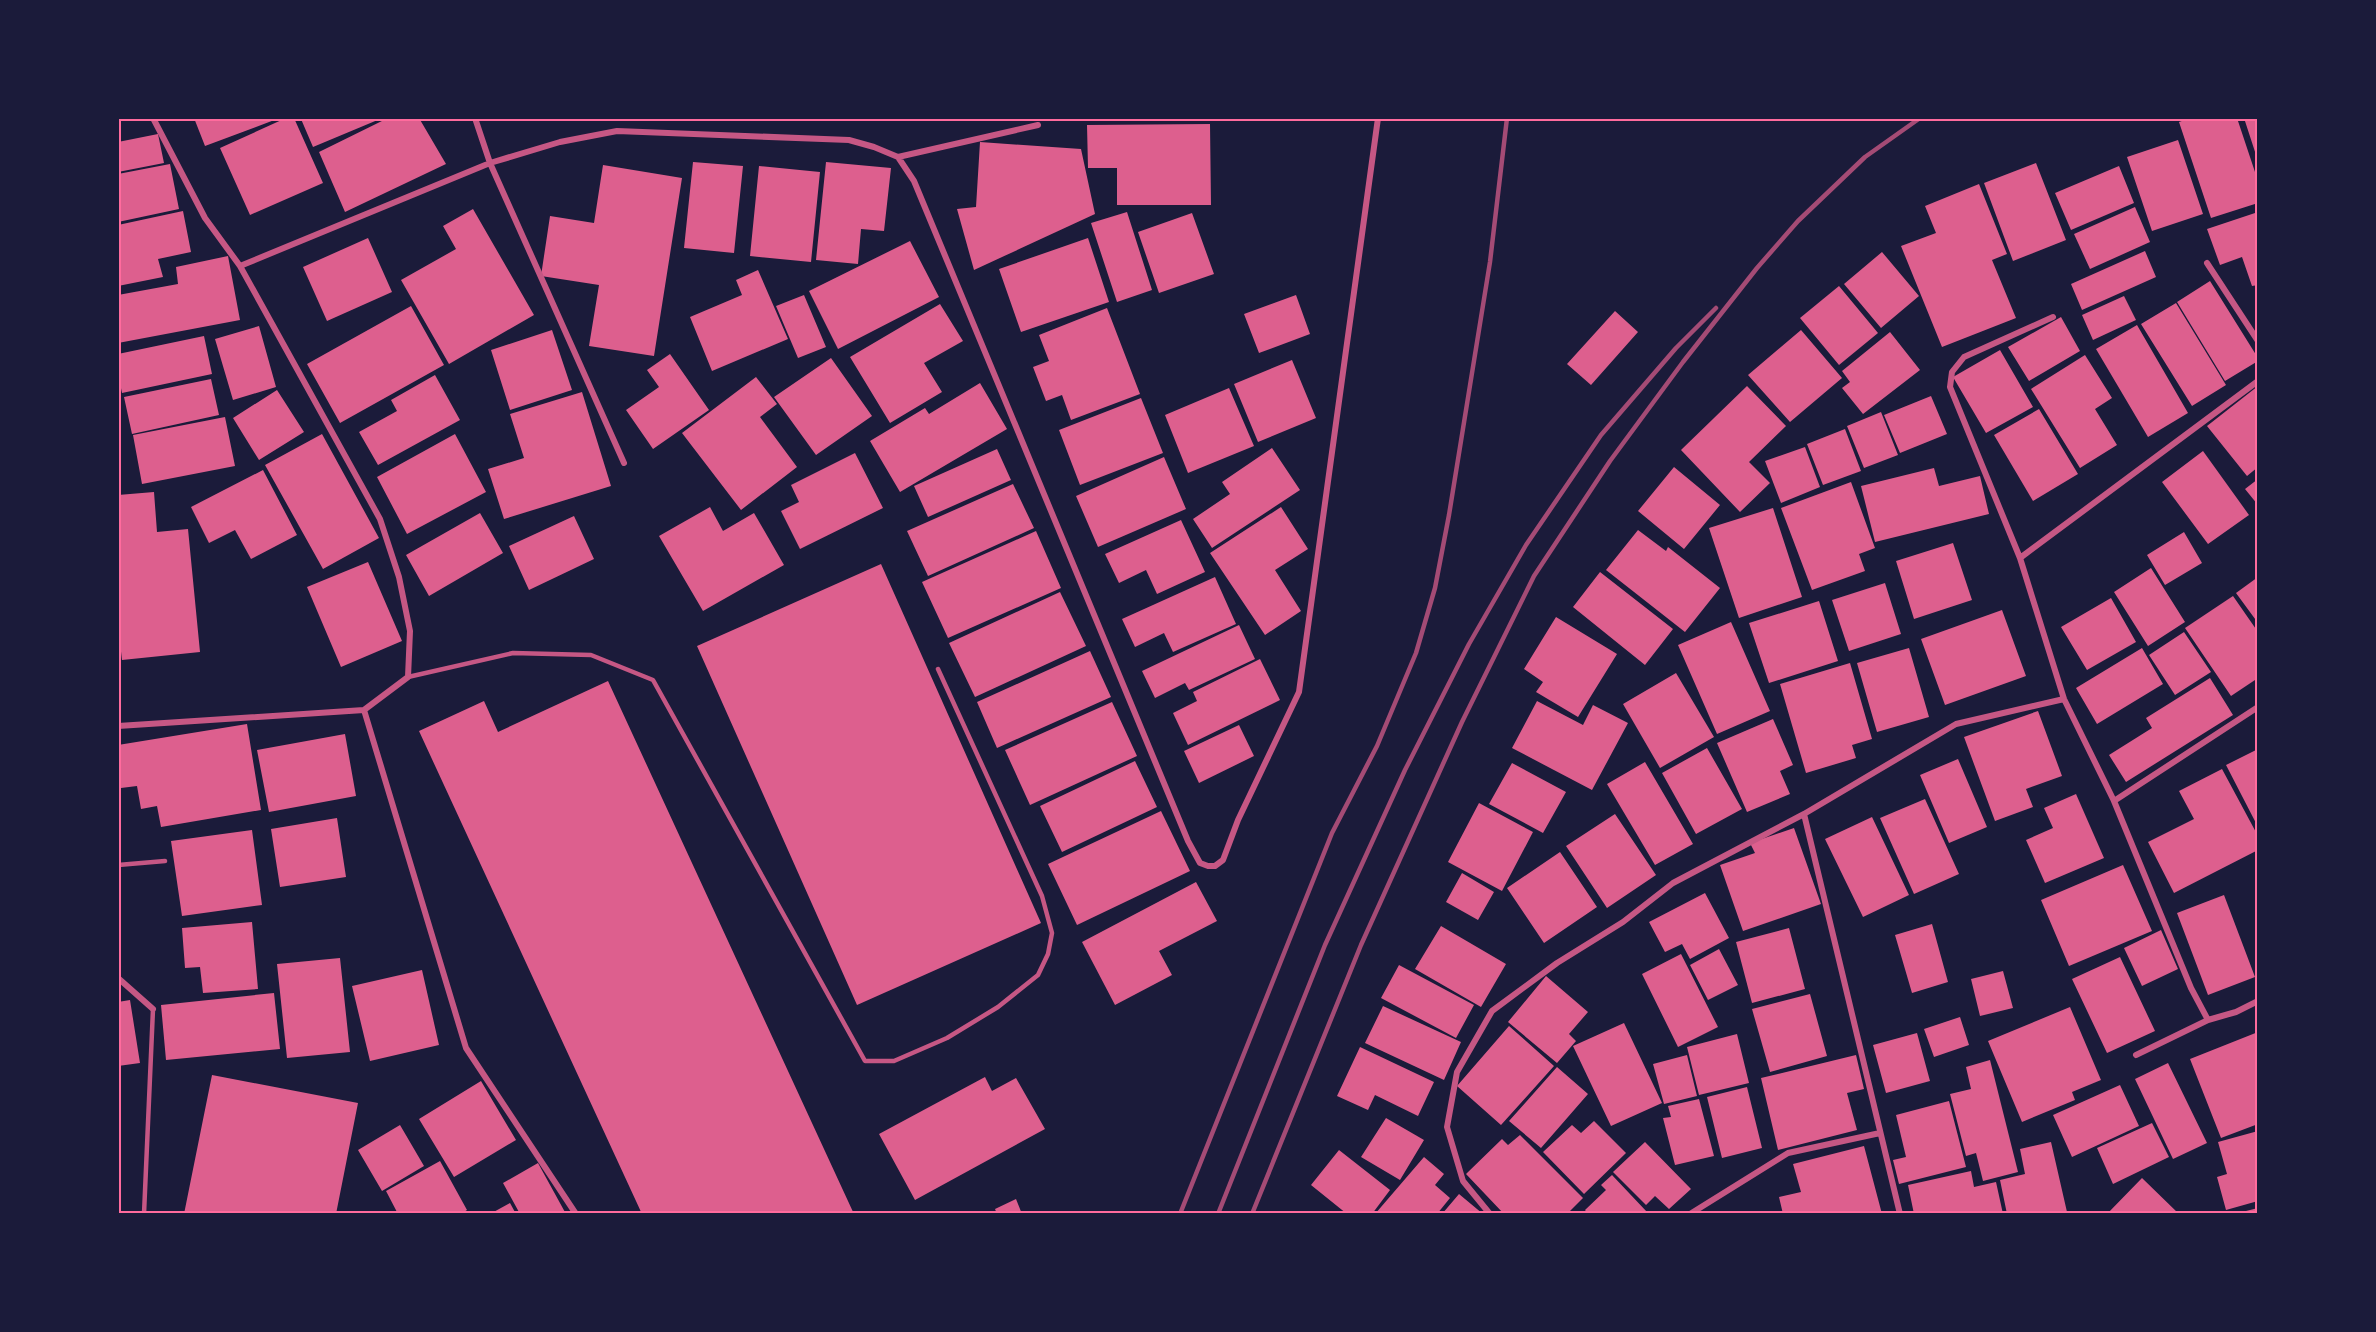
<svg xmlns="http://www.w3.org/2000/svg" width="2376" height="1332" viewBox="0 0 2376 1332" font-family="'DejaVu Sans',sans-serif">
  <style>
    .building { fill: #dd5f8e }
    .lines { fill: none; stroke-linecap: round; stroke-linejoin: round }
    .service { stroke: #c65784; stroke-width: 4.5 }
    .minor { stroke: #c65784; stroke-width: 6 }
    .rail { stroke: #a44b75; stroke-width: 4.5 }
    .neatline { fill: none; stroke: #ff6b9d; stroke-width: 2 }
  </style>
  <rect width="100%" height="100%" fill="#1b1b3a"/>
  <path class="building" d="M194,118H277V119L205,146Z
    M286,118H294L323,183L250,215L220,148Z
    M388,118H419L446,164L345,212L319,152Z
    M2190,118H2237L2258,181V203L2211,218L2179,122Z
    M2244,118H2258V158H2257Z
    M301,119H380L313,147Z
    M1210,124L1211,205H1117V168H1088L1087,125Z
    M158,134L164,163L118,172V142Z
    M2178,140L2203,214L2152,231L2127,157Z
    M980,142L1081,149L1095,214L974,270L957,209L976,207Z
    M693,162L743,166L734,253L684,248Z
    M826,162L891,168L884,231L861,229L858,264L816,260Z
    M2036,163L2066,240L2013,261L1984,183Z
    M170,164L179,209L118,222V174Z
    M603,165L682,178L654,356L589,346L599,285L541,276L550,216L594,223Z
    M759,166L820,172L811,262L750,256Z
    M2119,166L2134,203L2071,230L2055,193Z
    M1979,184L2007,254L1992,260L2016,318L1942,347L1901,246L1936,233L1925,206Z
    M2135,207L2150,242L2090,269L2074,234Z
    M473,209L534,315L449,364L401,280L456,249L443,226Z
    M183,211L191,252L158,259L163,277L118,286V225Z
    M1127,212L1152,290L1117,302L1091,223Z
    M2258,212V285L2252,286L2242,257L2220,265L2207,229Z
    M1192,213L1214,274L1159,293L1138,232Z
    M368,238L392,292L327,321L303,267Z
    M1088,238L1109,302L1021,332L999,269Z
    M910,241L939,297L838,349L809,291Z
    M2145,251L2156,277L2082,310L2071,284Z
    M1882,252L1919,296L1881,328L1844,284Z
    M228,256L240,320L118,343V295L178,284L176,267Z
    M758,270L788,339L712,371L690,317L742,295L736,280Z
    M2210,281L2258,358V361L2225,381L2177,302Z
    M1839,286L1878,333L1839,365L1800,318Z
    M804,295L826,347L798,358L776,306Z
    M1296,295L1310,334L1259,353L1244,314Z
    M2124,296L2136,320L2093,340L2082,315Z
    M2176,303L2226,385L2192,406L2141,324Z
    M940,304L963,341L924,363L942,392L890,423L850,357Z
    M411,306L444,365L340,423L307,364Z
    M1107,308L1140,394L1071,420L1062,395L1046,401L1033,367L1049,361L1039,335Z
    M1615,311L1638,332L1591,385L1567,364Z
    M2061,317L2080,351L2029,381L2008,347Z
    M2137,325L2188,413L2148,437L2096,349Z
    M259,326L276,387L233,400L215,339Z
    M552,330L572,390L510,410L491,350Z
    M1801,330L1842,378L1790,422L1748,375Z
    M1890,332L1920,370L1863,414L1842,388L1850,382L1842,371Z
    M204,336L212,374L122,393L118,374V354Z
    M2000,350L2033,407L1986,433L1953,377Z
    M670,354L709,410L653,449L626,410L659,387L647,370Z
    M2085,355L2112,398L2095,409L2117,445L2080,468L2031,389Z
    M831,358L872,416L816,455L774,397Z
    M1292,360L1316,418L1258,442L1234,384Z
    M435,375L460,420L378,465L359,432L397,411L391,400Z
    M756,377L777,404L760,417L797,467L741,510L682,433Z
    M211,379L219,415L132,434L124,397Z
    M980,383L1007,429L900,492L870,441L925,408L929,414Z
    M1747,386L1786,426L1749,462L1770,483L1740,512L1681,450Z
    M2258,386V467L2247,476L2207,426Z
    M1229,388L1254,446L1188,473L1165,415Z
    M277,390L304,432L259,460L233,418Z
    M582,392L611,486L504,519L488,469L524,458L510,414Z
    M1931,396L1947,434L1900,453L1884,415Z
    M1141,398L1163,453L1080,485L1059,430Z
    M2039,409L2078,474L2033,501L1994,435Z
    M1881,412L1898,455L1864,468L1847,426Z
    M225,417L235,466L142,484L133,435Z
    M1845,429L1861,471L1823,485L1807,444Z
    M322,434L379,538L323,569L265,465Z
    M455,434L486,492L407,534L377,477Z
    M1805,447L1820,487L1781,503L1765,461Z
    M1272,448L1300,490L1212,548L1193,519L1230,494L1222,482Z
    M997,449L1011,480L928,517L914,486Z
    M2203,451L2249,515L2208,544L2162,482Z
    M855,453L883,508L800,549L781,511L799,502L791,485Z
    M1164,457L1186,509L1098,547L1076,496Z
    M1674,467L1720,505L1684,549L1638,511Z
    M1934,468L1939,486L1980,476L1989,514L1875,542L1861,486Z
    M263,470L297,535L251,559L235,530L209,543L191,507Z
    M2258,479V505L2245,489Z
    M1851,482L1875,548L1859,554L1865,571L1812,590L1781,508Z
    M1013,484L1034,528L928,576L907,531Z
    M154,492L157,532L188,529L200,652L122,660L118,626V495Z
    M710,507L723,531L754,513L784,565L703,611L659,536Z
    M1281,507L1308,549L1275,570L1301,611L1265,635L1210,553Z
    M1773,508L1802,597L1739,618L1709,528Z
    M480,513L503,553L429,596L406,555Z
    M574,516L594,559L529,590L509,546Z
    M1181,520L1205,572L1157,594L1146,570L1119,583L1105,554Z
    M1638,530L1666,551L1668,547L1720,588L1685,632L1606,570Z
    M1036,531L1061,588L948,638L922,582Z
    M2184,532L2202,563L2165,585L2147,555Z
    M1953,543L1972,600L1914,619L1896,561Z
    M368,562L402,641L341,667L307,587Z
    M881,564L1041,923L857,1005L697,646Z
    M2151,568L2185,622L2148,646L2114,592Z
    M1600,572L1673,629L1645,665L1573,607Z
    M1215,577L1236,624L1173,652L1164,633L1135,647L1122,619Z
    M2258,577V623L2236,593Z
    M1885,583L1901,634L1849,651L1832,600Z
    M1060,592L1086,646L975,697L949,643Z
    M2233,596L2258,632V678L2231,696L2185,628Z
    M2111,598L2136,642L2087,670L2061,627Z
    M1819,601L1838,661L1769,683L1749,623Z
    M2002,610L2026,676L1945,705L1921,639Z
    M1556,617L1617,654L1578,717L1536,692L1543,682L1524,669Z
    M1731,622L1770,711L1717,734L1678,645Z
    M1239,625L1255,659L1189,690L1185,683L1155,698L1142,671Z
    M2184,632L2211,672L2175,695L2149,655Z
    M1909,648L1929,717L1877,732L1857,663Z
    M2142,648L2163,684L2097,724L2076,688Z
    M1090,651L1111,697L997,748L977,702Z
    M1260,659L1280,700L1188,745L1173,713L1197,701L1193,692Z
    M1850,663L1872,739L1852,745L1856,758L1806,773L1780,684Z
    M1676,673L1714,737L1660,768L1623,704Z
    M2210,678L2233,715L2126,782L2109,755L2152,728L2146,718Z
    M608,681L854,1214H642L419,731L484,701L498,732Z
    M1537,701L1583,725L1593,705L1628,723L1592,790L1512,748Z
    M1112,702L1137,756L1030,805L1005,750Z
    M2038,711L2062,776L2026,789L2033,807L1995,821L1964,737Z
    M1773,719L1793,765L1780,771L1790,794L1747,812L1717,743Z
    M247,724L261,810L161,827L157,806L141,809L137,786L121,788L118,770V745Z
    M1239,725L1254,756L1199,783L1184,751Z
    M345,734L356,796L269,812L257,750Z
    M1707,748L1742,809L1696,834L1662,773Z
    M2258,749V827L2226,765Z
    M1958,759L1987,827L1949,843L1920,775Z
    M1135,761L1157,807L1062,852L1040,806Z
    M1645,762L1693,844L1655,865L1607,784Z
    M1512,763L1566,792L1543,833L1489,804Z
    M2222,769L2258,836V850L2174,893L2148,842L2194,819L2179,791Z
    M2076,794L2104,858L2045,883L2026,840L2053,828L2044,808Z
    M1925,799L1959,874L1914,894L1880,818Z
    M1479,803L1533,832L1502,891L1448,862Z
    M1161,811L1190,871L1077,925L1048,864Z
    M1615,814L1656,875L1607,908L1566,846Z
    M1872,817L1909,895L1863,917L1825,839Z
    M337,818L346,877L280,887L271,829Z
    M1794,828L1821,904L1743,931L1720,865L1755,853L1750,843Z
    M252,830L262,905L182,916L171,841Z
    M1560,852L1597,907L1544,943L1507,888Z
    M2123,865L2152,931L2069,966L2041,900Z
    M1462,873L1494,892L1478,920L1446,902Z
    M1196,882L1217,921L1159,951L1172,975L1115,1005L1082,942Z
    M1705,893L1729,938L1690,959L1682,944L1665,952L1649,922Z
    M2224,895L2255,977L2208,995L2177,913Z
    M252,922L258,989L203,993L200,967L185,968L182,928Z
    M1932,924L1948,982L1912,993L1895,935Z
    M1441,926L1506,964L1481,1007L1415,969Z
    M1789,928L1805,989L1752,1003L1736,942Z
    M2161,930L2178,969L2142,986L2124,948Z
    M1719,949L1738,985L1708,1000L1690,965Z
    M1681,954L1718,1027L1678,1047L1642,974Z
    M2120,957L2155,1031L2107,1053L2072,979Z
    M340,958L350,1052L287,1058L277,964Z
    M1399,965L1474,1005L1456,1038L1381,998Z
    M422,970L439,1045L370,1061L352,986Z
    M2003,971L2013,1008L1980,1016L1971,979Z
    M1546,976L1588,1012L1569,1034L1576,1041L1557,1063L1508,1022Z
    M274,993L280,1049L166,1060L161,1005Z
    M1810,994L1827,1056L1770,1072L1752,1009Z
    M130,1000L140,1063L118,1066V1002Z
    M1383,1006L1461,1042L1444,1080L1365,1043Z
    M2070,1007L2101,1080L2072,1092L2075,1100L2022,1122L1988,1041Z
    M1960,1017L1969,1045L1934,1057L1924,1029Z
    M1624,1023L1662,1103L1611,1126L1573,1046Z
    M1509,1026L1554,1066L1501,1125L1457,1086Z
    M2258,1032V1124L2221,1138L2190,1059Z
    M1917,1033L1930,1081L1886,1093L1873,1045Z
    M1737,1034L1749,1083L1699,1095L1687,1047Z
    M1360,1047L1434,1082L1418,1116L1375,1095L1368,1110L1337,1096Z
    M1687,1055L1697,1096L1664,1104L1653,1064Z
    M1856,1055L1864,1089L1847,1093L1857,1130L1778,1150L1761,1078Z
    M1990,1060L2018,1172L1983,1181L1976,1153L1966,1156L1950,1094L1971,1089L1966,1067Z
    M2168,1063L2207,1143L2173,1159L2135,1079Z
    M1557,1067L1588,1094L1541,1148L1509,1121Z
    M212,1075L358,1103L336,1214H184Z
    M985,1077L992,1091L1016,1078L1045,1129L915,1200L879,1134Z
    M481,1081L516,1140L454,1177L419,1119Z
    M2120,1085L2139,1126L2072,1157L2053,1115Z
    M1747,1087L1762,1148L1722,1158L1707,1097Z
    M1699,1099L1714,1156L1675,1165L1663,1118L1671,1117L1668,1106Z
    M1949,1101L1966,1167L1899,1184L1893,1160L1906,1157L1896,1115Z
    M1386,1118L1424,1140L1400,1180L1361,1157Z
    M1594,1121L1626,1153L1584,1194L1543,1152L1572,1125L1581,1133Z
    M2152,1123L2169,1157L2113,1184L2097,1148Z
    M400,1125L424,1166L382,1191L358,1150Z
    M2258,1131V1201L2226,1210L2217,1177L2227,1174L2218,1142Z
    M1520,1135L1583,1198L1567,1214H1504L1466,1174L1502,1139L1508,1145Z
    M1645,1142L1691,1189L1669,1209L1655,1196L1646,1205L1613,1172Z
    M2051,1142L2067,1212L2007,1214L2000,1180L2025,1174L2020,1149Z
    M1864,1146L1882,1214H1783L1779,1197L1801,1192L1793,1164Z
    M1339,1150L1390,1190L1372,1214H1347L1311,1185Z
    M1424,1157L1444,1174L1435,1185L1450,1198L1437,1214H1375Z
    M440,1161L467,1210L461,1214H398L386,1191Z
    M538,1163L566,1214H520L503,1183Z
    M1971,1171L1974,1187L1996,1182L2003,1214H1914L1908,1185Z
    M1612,1175L1647,1212L1645,1214H1588L1585,1210L1606,1190L1601,1185Z
    M2142,1178L2179,1214H2107Z
    M1459,1194L1483,1214H1442Z
    M1016,1199L1022,1214H997L995,1209Z
    M510,1203L516,1214H490Z
    M2258,1208V1214H2238V1213Z"/>
  <g class="lines">
    <path class="service" d="M408,677L513,653L591,655L653,680L865,1061H894L947,1038L998,1007L1038,975L1048,954L1052,933L1042,896L938,669
      M118,865L165,861
      M144,1214L153,1009"/>
    <path class="minor" d="M475,118L490,163L624,463
      M898,157L1038,125
      M2207,263L2258,341
      M240,266L490,163L560,142L617,131L849,140L874,147L898,157L914,181L1188,841L1200,863L1208,866H1215L1223,860L1238,820L1299,692L1378,118
      M2053,317L1964,357L1952,372L1950,387L2020,558L2064,699L2114,801
      M2020,558L2258,381
      M2258,707L2114,801L2191,988L2208,1020L2236,1012L2258,1001
      M364,710L466,1048L576,1214
      M118,726L364,710L408,677L410,631L399,577L380,519L240,266L205,218L153,118
      M1804,814L1900,1214
      M118,978L153,1009
      M2136,1055L2208,1020
      M1490,1214L1463,1181L1447,1127L1457,1072L1492,1011L1557,963L1623,922L1673,883L1804,814L1956,724L2064,699
      M1690,1214L1788,1153L1880,1133"/>
    <path class="rail" d="M1180,1214L1332,833L1377,746L1416,653L1435,588L1449,515L1490,262L1507,118
      M1218,1214L1325,945L1405,770L1469,644L1526,545L1601,435L1676,348L1716,308
      M1252,1214L1361,945L1462,722L1534,576L1610,461L1683,362L1757,268L1798,221L1865,157L1920,118"/>
  </g>
  <rect width="2376" height="1332" fill="none" stroke="#1b1b3a" stroke-width="240"/>
  <rect x="120" y="120" width="2136" height="1092" class="neatline"/>
</svg>
